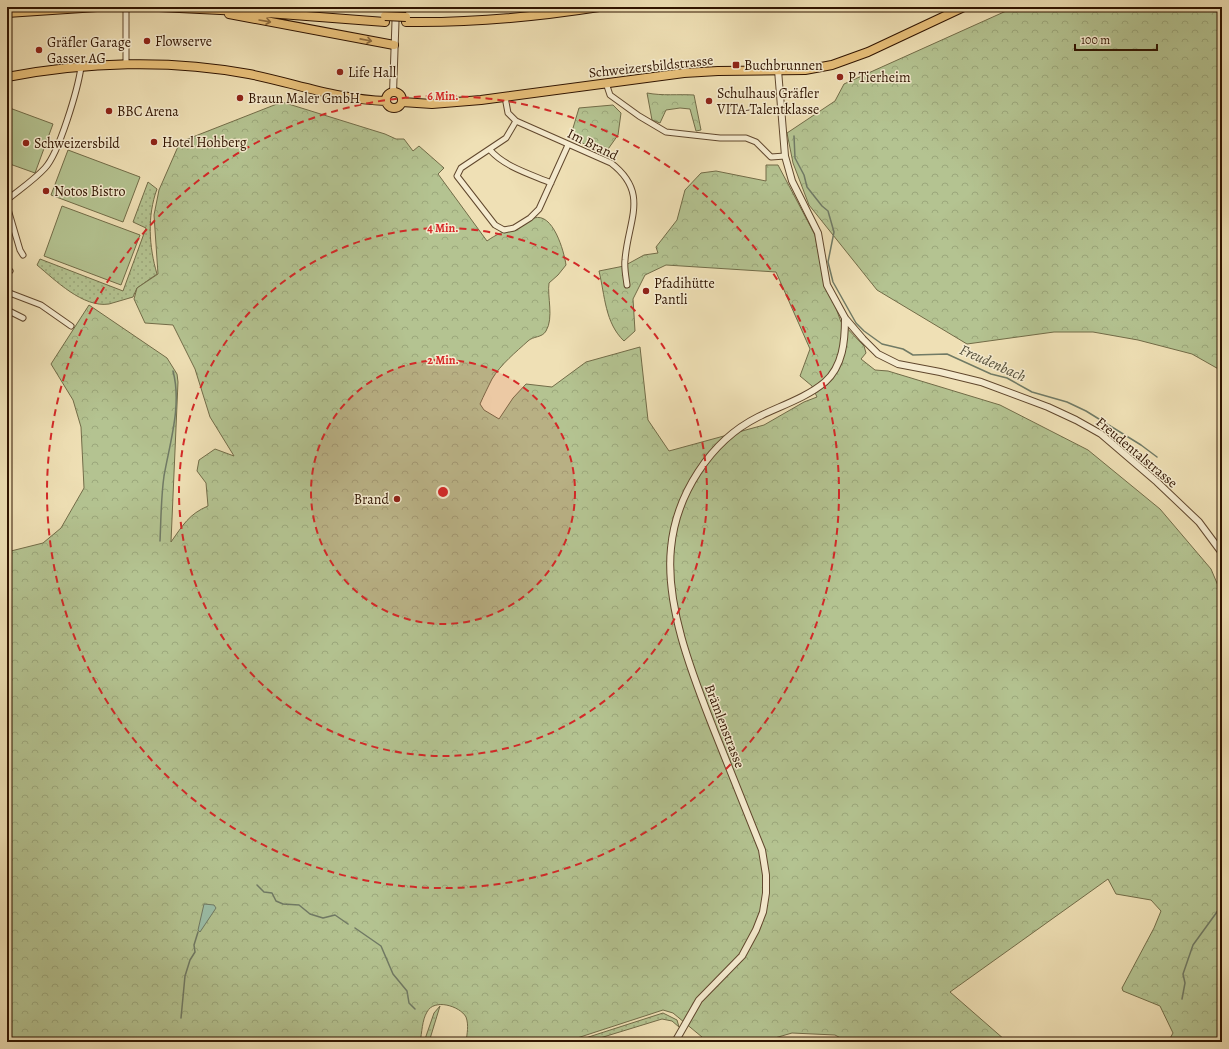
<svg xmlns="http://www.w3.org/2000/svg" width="1229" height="1049" viewBox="0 0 1229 1049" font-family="Alegreya,serif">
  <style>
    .grass { fill: url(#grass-dots); stroke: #726c48 }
    .forest { fill: url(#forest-crowns); stroke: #726c48 }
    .garden { fill: #b4c391; stroke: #726c48 }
    .water { fill: #9bbea8; stroke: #707a65 }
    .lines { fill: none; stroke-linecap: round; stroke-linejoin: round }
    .stream { stroke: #707a65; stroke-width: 1.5 }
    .minor-casing { stroke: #60472d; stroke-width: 7 }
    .tertiary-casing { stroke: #60472d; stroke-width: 8 }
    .primary-casing { stroke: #301400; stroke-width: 10 }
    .trunk-casing { stroke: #301400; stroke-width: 10 }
    .minor { stroke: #f5ebcf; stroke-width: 5 }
    .tertiary { stroke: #f5ebcf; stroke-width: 6 }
    .primary { stroke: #e8c07a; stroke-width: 8 }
    .trunk { stroke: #e8c07a; stroke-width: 8 }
    .trunk-bridge-casing { stroke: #301400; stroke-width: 10; stroke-linecap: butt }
    .trunk-bridge { stroke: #e8c07a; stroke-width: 8 }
    .oneway { stroke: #8c6a3d }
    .ring { fill: none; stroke: #d62828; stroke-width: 2; stroke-dasharray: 7 5 }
    .poi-dot { fill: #8f2418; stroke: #f5ebcf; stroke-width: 1.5 }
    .labels { text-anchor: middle; stroke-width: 3; stroke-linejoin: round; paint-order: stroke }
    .poi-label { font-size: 14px; fill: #301400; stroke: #f5ebcf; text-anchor: start }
    .street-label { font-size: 14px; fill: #301400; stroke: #f5ebcf }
    .water-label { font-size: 15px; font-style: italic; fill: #55503b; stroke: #f5ebcf }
    .centre { fill: #d62828; stroke: #f5ebcf; stroke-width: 2 }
    .ring-label { font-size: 12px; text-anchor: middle; font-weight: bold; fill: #d62828; stroke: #f5ebcf; stroke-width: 3; stroke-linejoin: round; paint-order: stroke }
  </style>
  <defs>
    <pattern id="grass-dots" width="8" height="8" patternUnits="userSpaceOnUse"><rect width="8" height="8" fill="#b4c391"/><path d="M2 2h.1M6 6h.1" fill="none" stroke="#9ba77b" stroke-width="1.8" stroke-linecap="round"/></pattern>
    <pattern id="forest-crowns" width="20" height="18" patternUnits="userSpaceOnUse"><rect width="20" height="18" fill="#b4c391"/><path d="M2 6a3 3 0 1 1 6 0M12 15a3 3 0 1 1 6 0" fill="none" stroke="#9ba77b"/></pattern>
  </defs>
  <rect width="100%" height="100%" fill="#efe0b5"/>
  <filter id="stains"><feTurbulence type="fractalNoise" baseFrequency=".005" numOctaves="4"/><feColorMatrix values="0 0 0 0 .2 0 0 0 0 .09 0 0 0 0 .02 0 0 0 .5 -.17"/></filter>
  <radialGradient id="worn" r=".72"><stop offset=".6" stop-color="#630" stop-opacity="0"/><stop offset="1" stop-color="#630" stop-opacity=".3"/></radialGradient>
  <path class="grass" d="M148,182L157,189C147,216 149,247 157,274L137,288L133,297C125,299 117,302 109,304C83,308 55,280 37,265L40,259L123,291L146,228L133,222Z
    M440,1006L429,1042H424L434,1013Z
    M663,1013L677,1020L679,1027L672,1021L662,1019L587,1042H573Z"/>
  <path class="forest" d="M1015,7H1222V371L1192,354L1138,340L1093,332H1054L967,344L877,290L809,205L793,163L787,133L835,101L844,84Z
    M647,93C663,96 678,94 694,95L701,130L696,131L690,109L680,108L666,110L660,123L652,120Z
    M282,102L385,134L396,139H404L413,151L419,146L444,168L438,174L487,241C491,238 496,235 501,233C506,231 511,232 516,230C522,227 528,220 534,218C553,212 564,251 566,265L558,275L549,283C547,296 554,318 546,331C542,338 533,336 528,341C516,352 501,364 492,379C488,387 484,395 480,404L484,410L499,419L513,398L526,384L552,387L586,362L640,347L648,420L669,451L764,425L804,402L817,397L812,386L800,376L810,349L776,272L666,265L645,275L633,299L635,331L624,341C605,323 605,296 599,271L624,266L644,255L658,253L656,247L677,220L685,190L701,173L716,171L766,181V165H778L815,235L821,267L841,322L864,346L866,353L861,359L875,370L888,371L1000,405L1088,450L1160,509L1211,569L1222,595V1042H1168L1173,1033L1160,1006L1123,991L1122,988L1154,928L1161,911L1151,900L1116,894L1108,879L950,992L1005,1040L1004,1042H848L835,1035L792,1033L761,1042H708L673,1013L663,1010L565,1042H466C467,1034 469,1025 466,1017C460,1006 434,998 427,1012C422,1020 422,1033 420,1042H7V552L43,543L61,528L84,488L81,427L73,400L51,364L89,305L167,358L177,374L178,382L171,542C183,525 189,514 208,506L206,483L197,471L199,460L215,449L234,456L210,417L195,369L173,325L145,323L134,299L137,288L158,274L154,215L159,190L180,142Z
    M613,105L621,113L618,135L606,152L574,140L573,128L579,108Z"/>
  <path class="garden" d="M7,107L53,124L35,173L7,163Z
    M68,150L140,177L123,222L51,195Z
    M62,206L140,235L121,285L44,256Z"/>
  <path class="water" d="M204,904L214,905L216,908L200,932L198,930Z"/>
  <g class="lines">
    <path class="stream" d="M794,136L795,158L804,175L807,187L822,206L828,211L834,232L828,262L833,282L856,323L864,331L882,344L903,349L913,355L947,354L991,374L1007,378L1032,392L1067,402L1086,411L1141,445L1157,457
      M160,541C161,520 161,497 164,476C170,442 182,405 173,371
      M257,885L264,892L272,893L276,901L283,904L299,905L310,914L323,918L335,915L348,924
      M355,928L381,946L393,974L407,991L409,1003L415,1009
      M1182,999L1185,983L1183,974L1193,945L1222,905
      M181,1018L185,976L190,960L195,952L194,945L198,932"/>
    <defs>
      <path id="minor" d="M126,65V7
        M606,83L610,95L639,116L666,132L720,138H746L756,142L771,157L785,156
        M505,97L508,113L516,121L611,163C650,193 628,220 625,260C624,268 626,277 627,285
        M516,121L506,138L461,168L457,176L495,225L504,230L514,228L530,218L539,209L568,145
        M490,150C505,167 530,174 551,183
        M7,200C19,190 34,180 45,168C59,153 78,89 81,67
        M7,206L20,250L23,255
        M7,268L10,271
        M7,292L41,305L71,326
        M7,310L23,318"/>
      <path id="tertiary" d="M778,70L785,156L792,181L818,233L827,285L845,318L863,339L878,354L898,364L940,372L981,382L1048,407L1076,420L1101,434L1157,482L1199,522L1222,553
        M393,93L396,7
        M675,1042L699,1000L742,956L756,930L763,912L766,893V875L762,850C746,810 730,770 714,730C693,676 665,607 671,548C676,495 710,441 758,417C780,406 806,398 825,382C843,366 845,341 845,318"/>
      <path id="primary" d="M7,77C85,62 170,59 249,74C294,83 340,100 386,101
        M386 100a8 8 0 1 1 16 0a8 8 0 1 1-16 0Z
        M402,102L432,104L481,100L684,73L718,71L805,70L832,65L868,52L964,7"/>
      <path id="trunk" d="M159,7L241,11L385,22
        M7,13L97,7
        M229,14L394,45
        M406,22C470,23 535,17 599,7"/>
    </defs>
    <use href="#minor" class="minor-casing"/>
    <use href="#tertiary" class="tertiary-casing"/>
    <use href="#primary" class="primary-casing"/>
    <use href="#trunk" class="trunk-casing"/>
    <use href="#minor" class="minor"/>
    <use href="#tertiary" class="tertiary"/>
    <use href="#primary" class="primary"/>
    <use href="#trunk" class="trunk"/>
    <defs>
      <path id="trunk-bridge" d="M385,16L406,17"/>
    </defs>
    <use href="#trunk-bridge" class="trunk-bridge-casing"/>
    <use href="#trunk-bridge" class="trunk-bridge"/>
  </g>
  <defs><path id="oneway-shaft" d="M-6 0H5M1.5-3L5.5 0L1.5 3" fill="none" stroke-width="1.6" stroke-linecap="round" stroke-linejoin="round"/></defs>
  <g class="oneway">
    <use href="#oneway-shaft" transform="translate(265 21) rotate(10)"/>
    <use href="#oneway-shaft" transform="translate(366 40) rotate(11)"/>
  </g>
  <circle cx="443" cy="492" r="132" fill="#d62828" fill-opacity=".12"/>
  <g class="ring">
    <circle cx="443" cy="492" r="132"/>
    <circle cx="443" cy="492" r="264"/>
    <circle cx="443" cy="492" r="396"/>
  </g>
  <g class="poi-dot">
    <circle cx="147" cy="41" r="4"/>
    <circle cx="39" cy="50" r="4"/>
    <rect x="732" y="61" width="8" height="8" rx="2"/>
    <circle cx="340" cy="72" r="4"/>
    <circle cx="840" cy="77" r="4"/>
    <circle cx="240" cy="98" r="4"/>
    <circle cx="709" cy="101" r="4"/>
    <circle cx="109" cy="111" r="4"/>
    <circle cx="154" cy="142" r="4"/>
    <circle cx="26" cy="143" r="4"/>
    <circle cx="46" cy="191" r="4"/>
    <circle cx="646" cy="291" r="4"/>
    <circle cx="397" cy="499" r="4"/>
  </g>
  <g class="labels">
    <g class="poi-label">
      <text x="155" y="46">Flowserve</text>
      <text x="47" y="47">Gräfler Garage<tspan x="47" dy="16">Gasser AG</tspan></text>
      <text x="744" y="70">Buchbrunnen</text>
      <text x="348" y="77">Life Hall</text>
      <text x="848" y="82">P Tierheim</text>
      <text x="717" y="98">Schulhaus Gräfler<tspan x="717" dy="16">VITA-Talentklasse</tspan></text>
      <text x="248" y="103">Braun Maler GmbH</text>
      <text x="117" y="116">BBC Arena</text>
      <text x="162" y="147">Hotel Hohberg</text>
      <text x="34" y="148">Schweizersbild</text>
      <text x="54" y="196">Notos Bistro</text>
      <text x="654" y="288">Pfadihütte<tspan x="654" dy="16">Pantli</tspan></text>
      <text x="389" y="504" text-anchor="end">Brand</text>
    </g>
    <g class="street-label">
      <text transform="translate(651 66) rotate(-6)" y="5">Schweizersbildstrasse</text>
      <text transform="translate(593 144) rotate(26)" y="5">Im Brand</text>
      <text transform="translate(1137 452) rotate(40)" y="5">Freudentalstrasse</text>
      <text transform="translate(725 726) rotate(69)" y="5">Brämlenstrasse</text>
    </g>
    <g class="water-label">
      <text transform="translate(993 363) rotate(24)" y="5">Freudenbach</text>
    </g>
  </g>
  <circle cx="443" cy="492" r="6" class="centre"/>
  <g class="ring-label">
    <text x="443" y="100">6 Min.</text>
    <text x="443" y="232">4 Min.</text>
    <text x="443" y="364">2 Min.</text>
  </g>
  <rect width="1229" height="1049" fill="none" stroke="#efe0b5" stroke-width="24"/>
  <rect x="8" y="8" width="1213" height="1033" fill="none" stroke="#301400" stroke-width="2"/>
  <rect x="12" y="12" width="1205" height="1025" fill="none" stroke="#301400"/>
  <path d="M1075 44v6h82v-6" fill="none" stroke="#301400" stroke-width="2"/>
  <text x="1081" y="44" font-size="12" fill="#301400" stroke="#f5ebcf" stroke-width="3" paint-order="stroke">100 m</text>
  <rect width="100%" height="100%" filter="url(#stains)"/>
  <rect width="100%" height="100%" fill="url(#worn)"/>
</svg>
